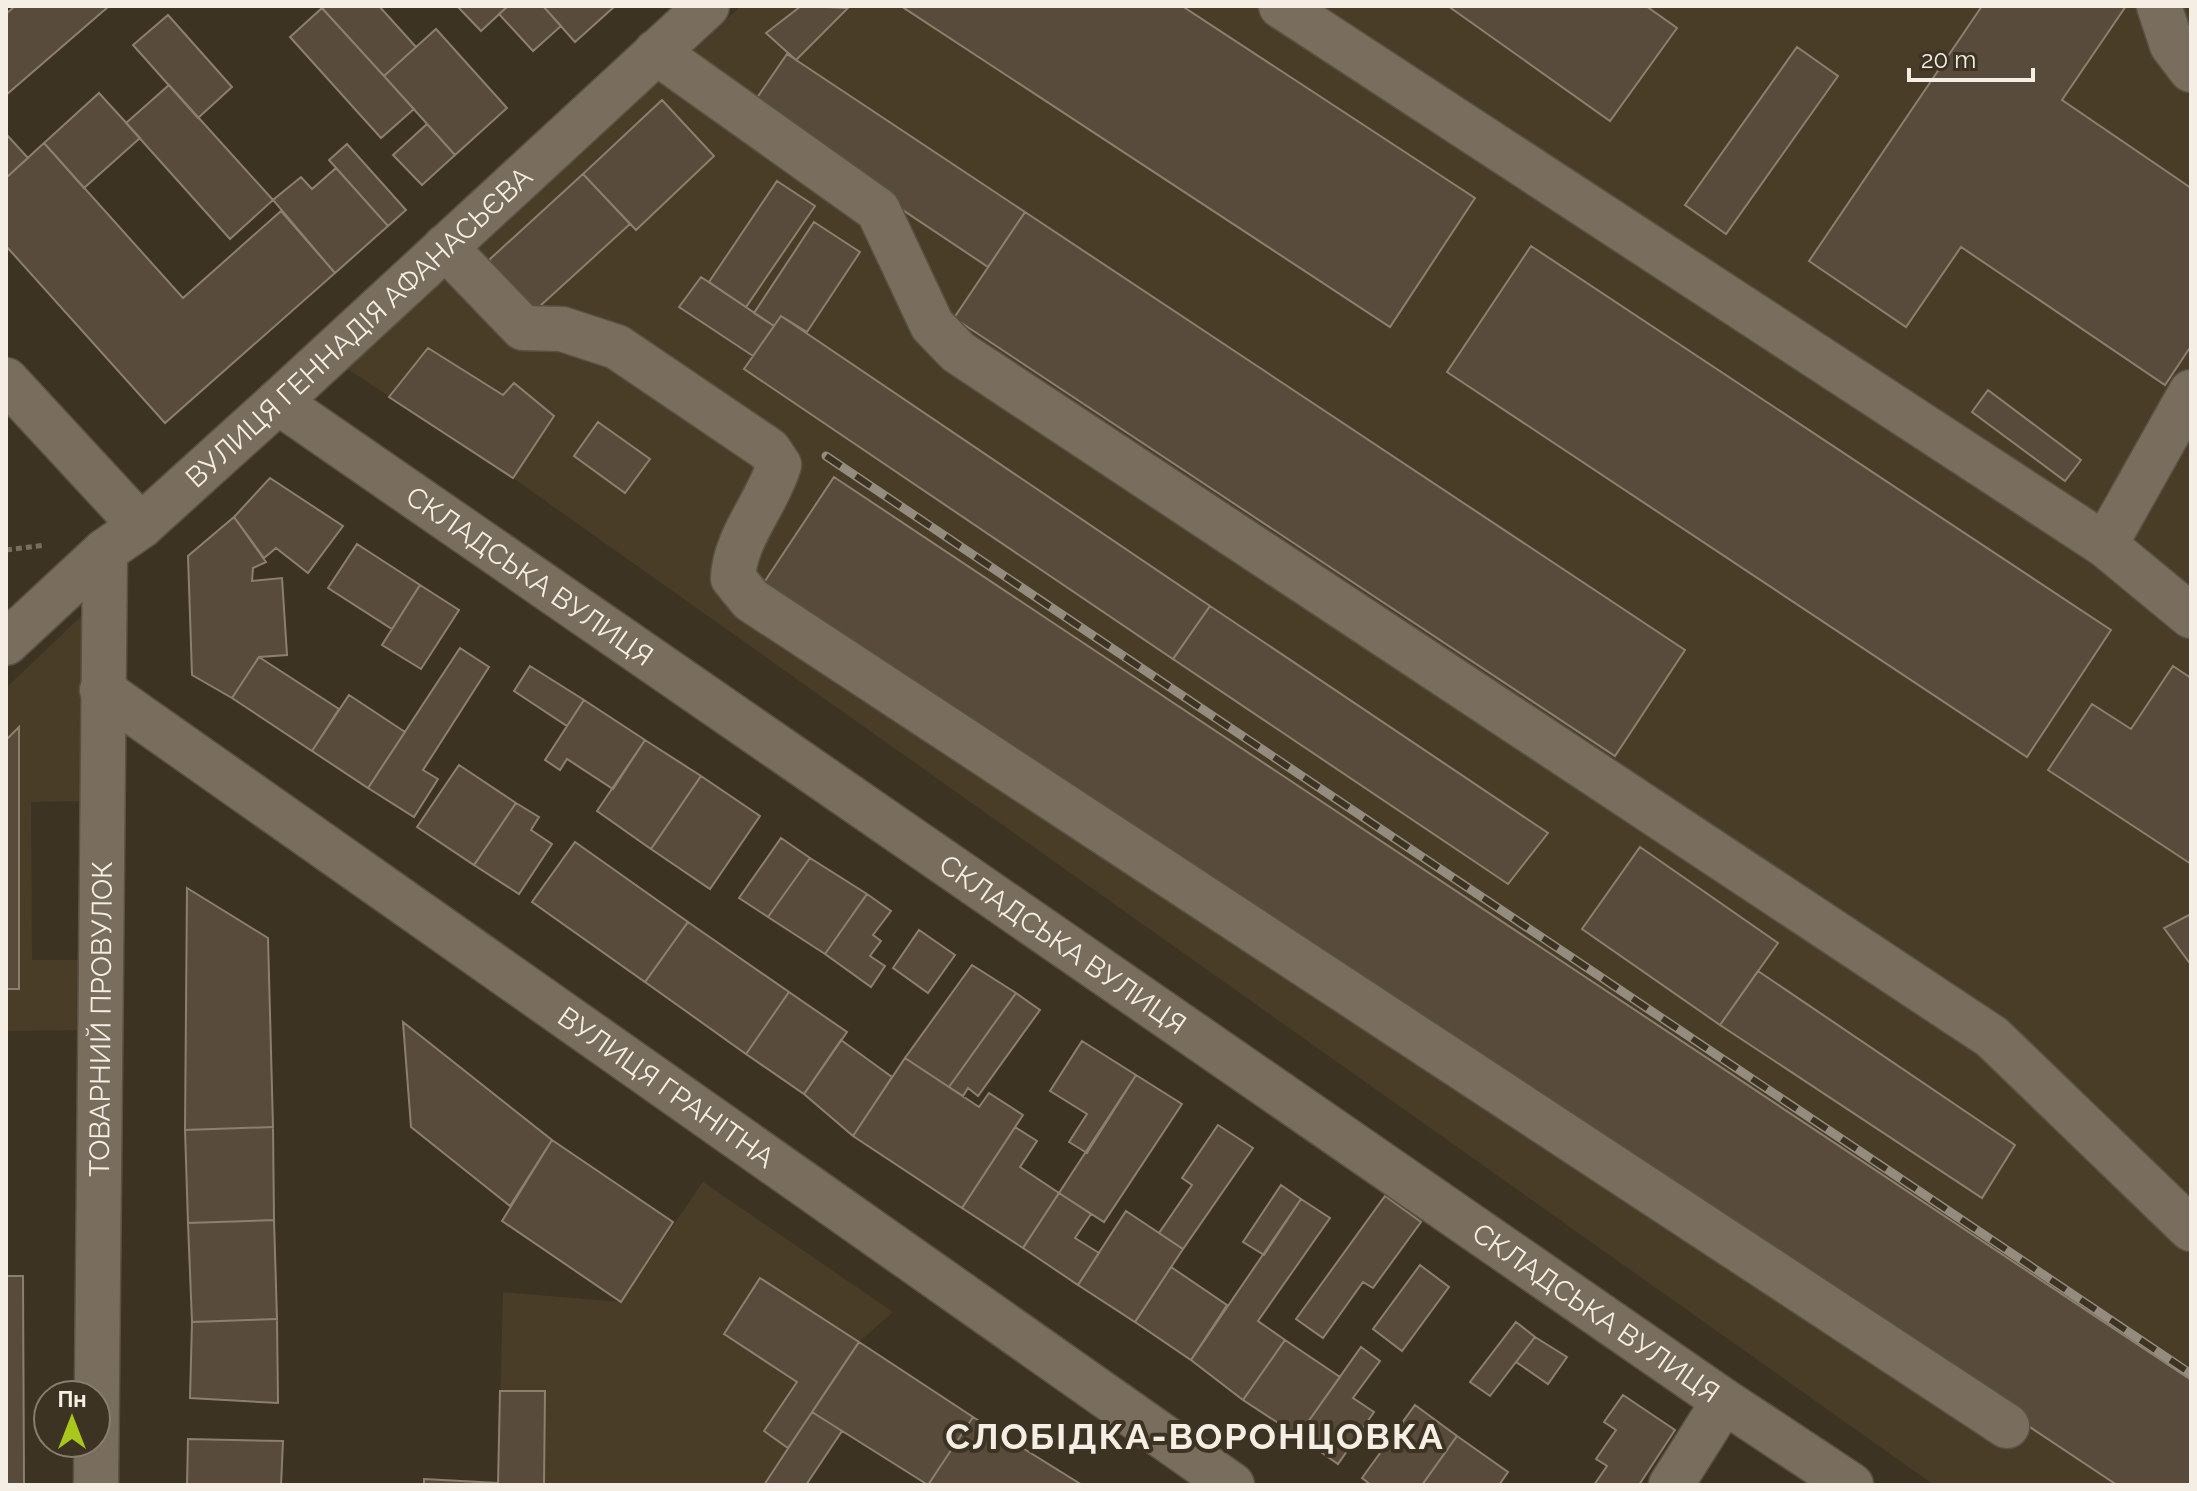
<svg xmlns="http://www.w3.org/2000/svg" width="2197" height="1491" viewBox="0 0 2197 1491" font-family="Raleway,sans-serif">
  <style>
    .built { fill: #493d27 }
    .building { fill: #584b3c; stroke: #8c7f6e; stroke-width: 2 }
    .lines { fill: none; stroke-linecap: round; stroke-linejoin: round }
    .minor-casing { stroke: #595243; stroke-width: 47 }
    .path { stroke: #776e60; stroke-width: 5; stroke-dasharray: 6 4; stroke-linecap: butt }
    .minor { stroke: #796e5d; stroke-width: 44 }
    .rail-casing { stroke: #948c7e; stroke-width: 9 }
    .rail { stroke: #3d3323; stroke-width: 6; stroke-dasharray: 18; stroke-linecap: butt }
    .labels { text-anchor: middle; stroke-width: 8; stroke-linejoin: round; paint-order: stroke }
    .street-label { font-size: 28px; fill: #f4eee4; stroke: #3d3323 }
    .district-label { font-size: 36px; font-weight: bold; letter-spacing: 2px; fill: #f4eee4; stroke: #3d3323 }
  </style>
  <rect width="100%" height="100%" fill="#3d3323"/>
  <path class="built" d="M741,6H2191V1485H1934L513,478L340,364Z
    M94,604L92,801L31,802L32,960H91L88,1030L6,1031V688Z
    M703,1182L893,1312L859,1342L763,1485H498L503,1292L621,1302Z"/>
  <path class="building" d="M15,6H107L108,7L6,95V14Z
    M320,6H379L416,47L384,76Z
    M457,6H508L481,31Z
    M508,6H543L561,26L533,51L499,14Z
    M543,6H615L575,42Z
    M801,6L848,8L796,60L766,33Z
    M906,6H1182L1475,198L1390,327L904,8Z
    M1448,6H1646L1677,28L1610,121Z
    M1982,6H2126L2062,100L2191,188V346L2165,385L1961,247L1906,327L1809,261Z
    M322,8L414,109L381,138L290,37Z
    M168,15L232,87L198,118L133,45Z
    M436,29L507,108L455,155L384,76Z
    M1797,47L1838,76L1726,234L1685,205Z
    M787,54L1025,212L988,267L750,108Z
    M169,85L273,200L230,239L126,123Z
    M99,93L140,138L84,188L44,143Z
    M662,100L714,156L636,230L583,174Z
    M427,124L455,155L422,185L393,155Z
    M6,134L28,158L6,178Z
    M44,143L183,298L281,211L335,273L165,423L6,246V178Z
    M347,144L406,210L388,226L329,160Z
    M336,168L388,226L335,273L273,200L301,177L312,189Z
    M583,174L630,224L528,317L495,291L490,259Z
    M777,181L815,206L746,307L709,282Z
    M1025,212L1685,650L1615,756L954,318Z
    M814,222L860,252L807,332L781,316L774,326L754,313Z
    M1531,246L2111,630L2027,757L1447,372Z
    M701,277L774,326L753,356L679,307Z
    M781,316L1210,606L1173,659L744,369Z
    M428,348L503,395L514,383L554,416L513,478L389,397Z
    M1988,390L2081,460L2065,481L1972,412Z
    M598,422L650,459L625,493L574,456Z
    M834,477L2191,1380V1485H2117L763,584Z
    M270,478L343,526L308,573L276,548L264,558L234,517Z
    M234,517L266,562L253,568L252,581L282,578L287,655L259,657L232,698L192,675L188,556Z
    M357,544L420,585L392,629L328,588Z
    M420,585L459,610L421,669L382,645Z
    M1210,606L1548,833L1508,884L1173,659Z
    M460,648L489,667L423,770L438,779L414,817L368,788Z
    M259,657L339,709L312,751L232,698Z
    M530,666L584,700L567,726L514,691Z
    M2173,666L2191,678V864L2048,770L2092,704L2131,729Z
    M349,695L405,732L368,788L312,751Z
    M584,700L645,740L613,789L567,759L560,770L545,760Z
    M19,727V989H6V740Z
    M645,740L701,776L651,849L597,811Z
    M459,765L516,803L474,865L417,827Z
    M701,776L760,816L710,889L651,849Z
    M516,803L539,817L531,830L552,844L519,894L474,865Z
    M781,838L810,858L768,917L739,898Z
    M575,842L688,922L645,982L532,902Z
    M1640,847L1778,943L1720,1025L1582,929Z
    M810,858L867,894L825,954L768,917Z
    M187,888L268,938L273,1127L185,1130Z
    M867,894L891,911L873,935L881,941L870,956L885,966L871,987L825,954Z
    M2191,914V965L2164,928Z
    M688,922L789,992L746,1054L645,982Z
    M919,930L955,955L928,993L893,968Z
    M972,965L1016,993L949,1087L905,1058Z
    M1758,971L2015,1145L1982,1198L1720,1025Z
    M789,992L847,1032L804,1094L746,1054Z
    M1016,993L1040,1010L978,1096L968,1088L963,1096L949,1087Z
    M403,1022L552,1140L510,1206L411,1127Z
    M841,1040L892,1077L853,1136L804,1094Z
    M1082,1041L1136,1075L1087,1153L1069,1142L1087,1114L1050,1091Z
    M905,1058L979,1107L989,1093L1023,1115L962,1208L853,1136Z
    M1136,1075L1182,1104L1104,1222L1059,1193Z
    M1218,1125L1253,1148L1183,1249L1159,1233L1192,1185L1182,1178Z
    M273,1127L274,1220L188,1223L185,1130Z
    M1015,1127L1037,1141L1020,1167L1059,1193L1023,1248L962,1208Z
    M552,1140L673,1222L621,1302L502,1221Z
    M1281,1185L1301,1199L1264,1255L1243,1242Z
    M1059,1193L1091,1214L1075,1238L1099,1253L1078,1285L1023,1248Z
    M1385,1196L1421,1222L1373,1288L1363,1282L1323,1338L1296,1319Z
    M1301,1199L1330,1218L1258,1321L1285,1340L1243,1400L1191,1360Z
    M1126,1211L1183,1249L1135,1322L1078,1285Z
    M274,1220L277,1319L192,1322L188,1223Z
    M1420,1265L1449,1287L1402,1351L1373,1329Z
    M1171,1267L1227,1305L1191,1360L1135,1322Z
    M6,1276H23L24,1485H6Z
    M760,1278L859,1342L788,1448L764,1431L797,1382L724,1334Z
    M277,1319L278,1403L190,1398L192,1322Z
    M1516,1322L1535,1337L1490,1396L1470,1382Z
    M1535,1337L1567,1357L1548,1384L1516,1362Z
    M1285,1340L1340,1377L1298,1436L1243,1400Z
    M859,1342L973,1417L928,1485L812,1412Z
    M1361,1347L1380,1361L1353,1398L1374,1412L1338,1464L1298,1436Z
    M500,1391H545L544,1485H498Z
    M1623,1395L1675,1430L1639,1485H1594L1607,1466L1596,1459L1616,1430L1604,1422Z
    M1415,1405L1457,1436L1422,1485H1371L1362,1478Z
    M812,1412L842,1431L806,1485H764Z
    M973,1417L1082,1485H928Z
    M1457,1436L1508,1472L1499,1485H1422Z
    M188,1439L283,1441L281,1485H187Z
    M424,1479L498,1483V1485H424Z"/>
  <g class="lines">
    <defs>
      <g id="minor">
        <path d="M1281,6L2105,545L2191,616"/>
        <path d="M2159,6L2172,45L2191,70"/>
        <path d="M656,52L878,210L932,325L958,352L1992,1037L2191,1229"/>
        <path d="M445,247L523,328L562,329L617,347L769,450L779,465C767,504 735,537 733,578L751,600L2007,1426"/>
        <path d="M6,380L141,526"/>
        <path id="s1" d="M278,402L1724,1401L1851,1485"/>
        <path d="M2105,545L2191,392"/>
        <path id="s2" d="M6,643L105,551L141,526L278,402L707,6"/>
        <path id="s3" d="M102,690L1232,1485"/>
        <path id="s4" d="M96,1485L105,551"/>
        <path d="M1671,1485L1724,1401"/>
      </g>
    </defs>
    <use href="#minor" class="minor-casing"/>
    <path class="path" d="M6,550L45,545"/>
    <use href="#minor" class="minor"/>
    <defs>
      <path id="rail" d="M826,456L2191,1374"/>
    </defs>
    <use href="#rail" class="rail-casing"/>
    <use href="#rail" class="rail"/>
  </g>
  <g class="labels">
    <g class="street-label">
      <text dy="10" stroke="none"><textPath href="#s2" startOffset="474">ВУЛИЦЯ ГЕННАДІЯ АФАНАСЬЄВА</textPath></text>
      <text dy="10" stroke="none"><textPath href="#s1" startOffset="306">СКЛАДСЬКА ВУЛИЦЯ</textPath></text>
      <text dy="10" stroke="none"><textPath href="#s1" startOffset="954">СКЛАДСЬКА ВУЛИЦЯ</textPath></text>
      <text dy="10" stroke="none"><textPath href="#s4" startOffset="466">ТОВАРНИЙ ПРОВУЛОК</textPath></text>
      <text dy="10" stroke="none"><textPath href="#s3" startOffset="690">ВУЛИЦЯ ГРАНІТНА</textPath></text>
      <text dy="10" stroke="none"><textPath href="#s1" startOffset="1602">СКЛАДСЬКА ВУЛИЦЯ</textPath></text>
    </g>
    <g class="district-label">
      <text x="1195" y="1449">СЛОБІДКА-ВОРОНЦОВКА</text>
    </g>
  </g>
  <rect width="2197" height="1491" fill="none" stroke="#f4eee4" stroke-width="16"/>
  <g transform="translate(72 1419)"><circle r="38" fill="#3d3323" stroke="#867e70" stroke-width="2"/>
  <path d="M0-6L14 30L0 20L-14 30Z" fill="#a9c71a"/>
  <text y="-12" font-size="22" font-weight="bold" text-anchor="middle" fill="#f4eee4">Пн</text>
  </g>
  <path d="M1909 68v12h124v-12" fill="none" stroke="#f4eee4" stroke-width="4"/>
  <text x="1921" y="68" font-size="24" fill="#f4eee4" stroke="#3d3323" stroke-width="6" paint-order="stroke">20 m</text>
</svg>
